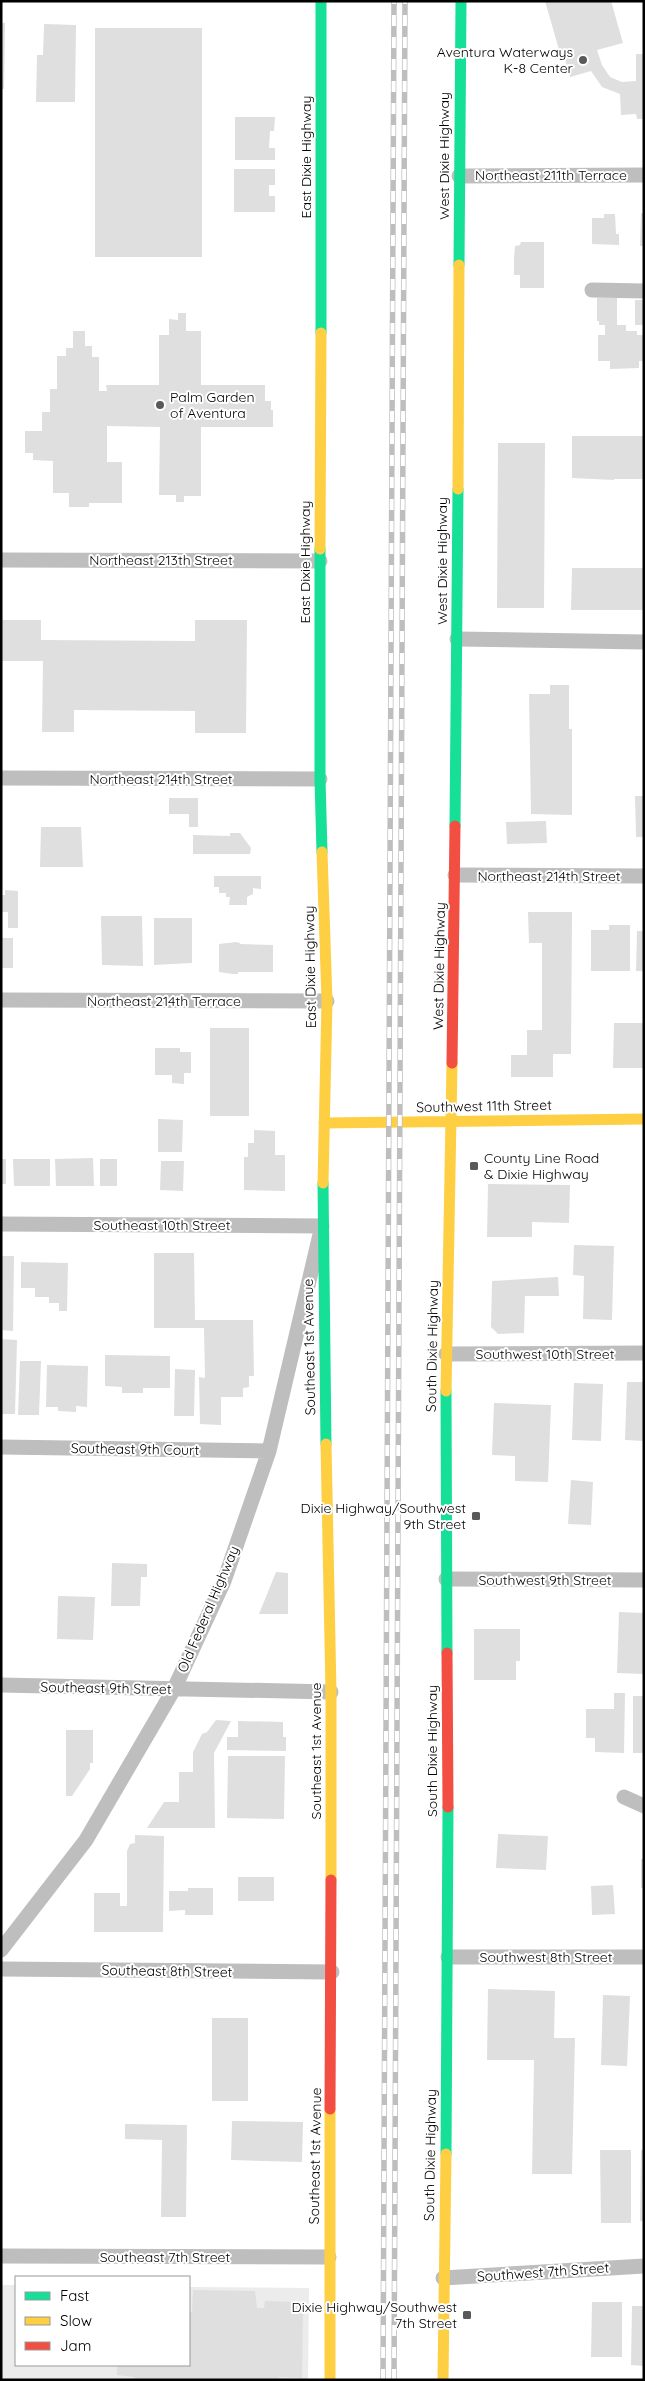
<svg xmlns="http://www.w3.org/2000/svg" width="645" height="2381" viewBox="0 0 645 2381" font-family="Quicksand,sans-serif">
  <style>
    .green { fill: #ececec }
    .building { fill: #dfdfdf }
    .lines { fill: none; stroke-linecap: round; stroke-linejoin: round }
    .street { stroke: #bebebe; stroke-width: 15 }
    .fast { stroke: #16e098; stroke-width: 11 }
    .slow { stroke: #ffcf43; stroke-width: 11 }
    .jam { stroke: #f24e42; stroke-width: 11 }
    .rail-casing { stroke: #bebebe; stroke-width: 5.5 }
    .rail { stroke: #fff; stroke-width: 4; stroke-dasharray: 11; stroke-linecap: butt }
    .poi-dot { fill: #595959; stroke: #fff; stroke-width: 2 }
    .labels { text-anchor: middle; stroke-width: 4; stroke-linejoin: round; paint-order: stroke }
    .poi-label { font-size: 14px; fill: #000; stroke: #fff; text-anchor: end }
    .street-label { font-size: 14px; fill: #000; stroke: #fff }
  </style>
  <rect width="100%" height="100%" fill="#fff"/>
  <path class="green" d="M1,2285H16V2365H189V2287L309,2288L308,2380H1Z"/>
  <path class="building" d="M545,1H611L623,43L597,50L602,65L610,77L622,82L636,81V54H644V119H637L636,114L621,115L620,94L602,87L591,71L570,77L565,60H562Z
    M1,23H5L4,89H1Z
    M44,24L76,25L75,102H36L37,55H43Z
    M95,28H202V257H95Z
    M235,117H275L274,131H270L269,148H275V160H235Z
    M234,169H275V185H269V196H275V212H234Z
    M641,213L644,214V246H640Z
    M604,214H615L616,234H619V245L592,244V218H604Z
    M521,242H544V288H520V275H514V258L515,246L520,245Z
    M597,298H617V325H626V331H637V335H644V361H639V368L610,369V361H598V335H605V325H599V321H597Z
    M635,300H644V325H635Z
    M178,313H186V331H201V385H265V401H271V410H273V427H201V496H184V502H176V495H159L160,427L107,426V462H122V503H89V507H69V493H53V461L33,460V453H25V431H42V412H50V389H57V356H66V348H73V331H85V346H92V357H99V391H107L106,385H159V335H169V319L178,320Z
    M572,436H644V479H614V480L572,478Z
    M498,443H545L544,608H497Z
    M572,568H644V610H571Z
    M1,620H41V640L195,641V620H247L246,733H195V711L74,710V732H42L43,661H1Z
    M550,685H569V729H572V815L531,814L529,694H550Z
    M635,796H644V837H636Z
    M169,798H198V827H189V814H169Z
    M546,821L547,843L507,844L506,822Z
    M41,827H81L83,867H40Z
    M230,833H240L251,848L250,854H193V835L230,836Z
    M214,876H261V889L253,888V894L247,897V905H229L230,897H226V893H219V887H214Z
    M5,890L18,891V928H8V912H1V895H5Z
    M528,912H572L571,1054H553V1077H511V1055H527V1030H542V943H529Z
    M101,916H142L143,966L102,965Z
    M154,918H192V963L154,965Z
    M609,925H630V971H591V930H609Z
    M637,931H644V971H636Z
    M1,938H13V968H1Z
    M236,942L240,943V944L273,945V972H238V974H233L219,972V944Z
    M614,1023H644V1068H613Z
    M210,1028H249V1116H210Z
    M155,1048H180V1052H191V1073H184V1084L172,1083V1075H155Z
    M158,1119L183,1120L182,1152H158Z
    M254,1130L275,1131V1155H285V1191L244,1190V1157H248V1143H254Z
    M93,1158L94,1186H56L55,1159Z
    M1,1159H6V1184H1Z
    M13,1159H50V1186H14Z
    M100,1159H117V1186H100Z
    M161,1161H184L183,1191L160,1190Z
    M488,1184L570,1185L569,1223L532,1222V1237H487Z
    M574,1245L614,1246L612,1320L583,1319L584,1276L573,1275Z
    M154,1253H194L195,1320H253L254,1376H249V1387L243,1388V1397H221V1425L200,1424L199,1377L205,1378L204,1328H154Z
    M1,1256H14L13,1331L1,1330Z
    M21,1262L68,1263L67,1311H59V1303H49V1297H35V1288H21Z
    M558,1277L559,1296H525L524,1333L498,1334L491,1327L492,1281Z
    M1,1339L17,1340L15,1414H1Z
    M105,1355L170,1356V1388H143V1393H122V1387L105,1386Z
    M20,1361H41L39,1415H18Z
    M47,1365L88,1366L87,1407L76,1406V1412L58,1411V1407H46Z
    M175,1369L195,1370L194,1416H174Z
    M627,1382H644V1441L625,1440Z
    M574,1383L603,1384L601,1441L572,1440Z
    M494,1403L551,1405L548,1482L515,1481V1456L492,1455Z
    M571,1480L593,1482L591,1525L568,1524Z
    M112,1563L147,1564V1577H141L140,1606H111Z
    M276,1572L288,1573V1614H259Z
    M58,1596L95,1597L93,1640L57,1639Z
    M619,1612L644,1613V1674L617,1673Z
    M474,1629H520V1661H516V1680H474Z
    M614,1693H625L624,1753L595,1752V1738H586V1709H614Z
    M633,1696H644V1753H633Z
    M216,1720L231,1721L214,1753L215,1828H147L164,1802H179V1772H193V1752L202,1734L207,1732Z
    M238,1721L283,1722V1737H286V1751L227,1750V1737H238Z
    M66,1730H93V1763H90V1769L72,1796H66Z
    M228,1756H285L284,1819L227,1818Z
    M498,1834L548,1836L546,1870L496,1868Z
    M135,1835L164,1836L163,1932H94V1893H120V1906H127V1851L130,1844L135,1843Z
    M641,1859H644V1888H641Z
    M238,1877H274V1901H238Z
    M613,1885L615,1914L592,1915L591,1886Z
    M188,1888H213V1915H185V1910L169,1911V1891H188Z
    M488,1989L555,1991L554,2038H575L572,2174H532L534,2060H487Z
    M603,1995L630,1996L627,2066L601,2065Z
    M212,2018H248V2101H212Z
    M232,2121L303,2122L302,2162L231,2160Z
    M125,2124L187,2125L186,2217H161L162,2140L125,2139Z
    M600,2150H631V2223H601Z
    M641,2150H644V2221H640Z
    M193,2290L255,2291L257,2308H264L265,2301L296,2302L297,2310L303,2311L302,2378L279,2377V2380H134V2377L117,2375V2365H189V2312H192Z
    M592,2302H622V2357H591Z
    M632,2306H644V2366L631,2365Z"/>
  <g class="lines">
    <path class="street" d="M459,176L644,175
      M592,290L644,291
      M1,560L320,561
      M457,639L644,642
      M1,778L320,779
      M455,875L644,876
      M1,1000L327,1001
      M1,1224L322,1226L269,1451L224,1581L174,1689L86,1840L1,1950
      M446,1354L644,1353
      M1,1447L269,1451
      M446,1579L644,1580
      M1,1685L331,1692
      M624,1797L644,1806
      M448,1957H644
      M1,1969L332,1972
      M1,2256L329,2257
      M443,2278L644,2266"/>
    <path class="fast" d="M459,265L461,1
      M321,333V1
      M320,549V779L322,852
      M455,826L458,489
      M323,1183L326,1444
      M446,1391L447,1653
      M446,2154L448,1807"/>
    <path class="slow" d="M458,489L459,265
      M320,549L321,333
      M322,852L327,1001L323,1183
      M324,1123L644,1119
      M446,1391L452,1063
      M326,1444L331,1692V1880
      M330,2380V2109
      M443,2380L446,2154"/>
    <path class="jam" d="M452,1063L455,826
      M447,1653L448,1807
      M330,2109L331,1880"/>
    <defs>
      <path id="rail" d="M383,2380L394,1
        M394,2380L405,1"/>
    </defs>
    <use href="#rail" class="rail-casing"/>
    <use href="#rail" class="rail"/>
  </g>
  <g class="poi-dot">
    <circle cx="583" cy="60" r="5"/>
    <circle cx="160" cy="405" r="5"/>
    <rect x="469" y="1161" width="10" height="10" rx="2.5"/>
    <rect x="471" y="1511" width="10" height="10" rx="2.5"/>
    <rect x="462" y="2310" width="10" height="10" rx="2.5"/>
  </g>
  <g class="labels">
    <g class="poi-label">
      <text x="573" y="57">Aventura Waterways<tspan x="573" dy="16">K-8 Center</tspan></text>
      <text x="170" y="402" text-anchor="start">Palm Garden<tspan x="170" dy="16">of Aventura</tspan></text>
      <text x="484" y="1163" text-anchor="start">County Line Road<tspan x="484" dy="16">&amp; Dixie Highway</tspan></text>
      <text x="466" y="1513">Dixie Highway/Southwest<tspan x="466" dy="16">9th Street</tspan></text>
      <text x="457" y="2312">Dixie Highway/Southwest<tspan x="457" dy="16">7th Street</tspan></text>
    </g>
    <g class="street-label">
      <text transform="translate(444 156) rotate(-90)" y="5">West Dixie Highway</text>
      <text transform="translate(306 157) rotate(-90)" y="5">East Dixie Highway</text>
      <text x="551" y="180">Northeast 211th Terrace</text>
      <text x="161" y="565">Northeast 213th Street</text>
      <text transform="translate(442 561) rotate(-90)" y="5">West Dixie Highway</text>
      <text transform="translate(305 562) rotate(-90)" y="5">East Dixie Highway</text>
      <text x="161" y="784">Northeast 214th Street</text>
      <text x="549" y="881">Northeast 214th Street</text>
      <text transform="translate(439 966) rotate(-89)" y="5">West Dixie Highway</text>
      <text transform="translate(310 967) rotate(-91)" y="5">East Dixie Highway</text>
      <text x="164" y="1006">Northeast 214th Terrace</text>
      <text transform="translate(484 1106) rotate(-1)" y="5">Southwest 11th Street</text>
      <text x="162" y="1230">Southeast 10th Street</text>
      <text transform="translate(432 1346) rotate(-89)" y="5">South Dixie Highway</text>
      <text transform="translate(309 1347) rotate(-91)" y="5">Southeast 1st Avenue</text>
      <text x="545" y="1359">Southwest 10th Street</text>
      <text transform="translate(135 1449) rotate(1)" y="5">Southeast 9th Court</text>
      <text x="545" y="1585">Southwest 9th Street</text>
      <text transform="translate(208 1609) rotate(-67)" y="5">Old Federal Highway</text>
      <text transform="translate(106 1688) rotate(1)" y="5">Southeast 9th Street</text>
      <text transform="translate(316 1751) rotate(-90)" y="5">Southeast 1st Avenue</text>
      <text transform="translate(432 1751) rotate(-90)" y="5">South Dixie Highway</text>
      <text x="546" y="1962">Southwest 8th Street</text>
      <text transform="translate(167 1971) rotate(1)" y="5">Southeast 8th Street</text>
      <text transform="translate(430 2155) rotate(-89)" y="5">South Dixie Highway</text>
      <text transform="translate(315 2156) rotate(-89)" y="5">Southeast 1st Avenue</text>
      <text x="165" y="2262">Southeast 7th Street</text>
      <text transform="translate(543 2272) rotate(-4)" y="5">Southwest 7th Street</text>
    </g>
  </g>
  <rect width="645" height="2381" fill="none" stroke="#000000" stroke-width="5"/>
  <rect x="15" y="2276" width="175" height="90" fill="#ffffff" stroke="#999999"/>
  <rect x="25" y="2292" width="25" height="8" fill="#16e098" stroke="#999999"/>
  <text x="60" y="2301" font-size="15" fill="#000000">Fast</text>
  <rect x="25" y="2317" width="25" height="8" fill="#ffcf43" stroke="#999999"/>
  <text x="60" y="2326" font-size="15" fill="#000000">Slow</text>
  <rect x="25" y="2342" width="25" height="8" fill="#f24e42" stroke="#999999"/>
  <text x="60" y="2351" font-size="15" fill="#000000">Jam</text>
</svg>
